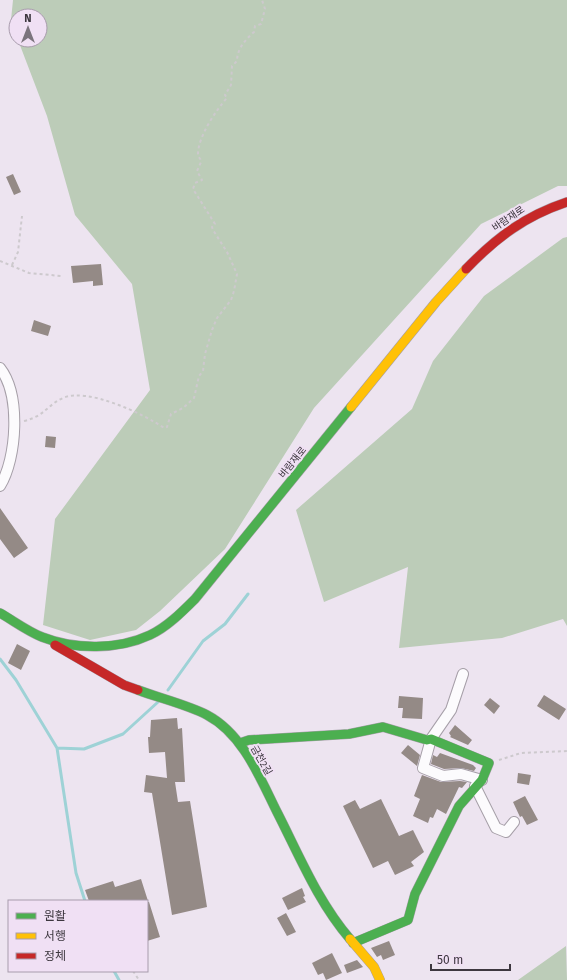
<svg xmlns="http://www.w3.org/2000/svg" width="567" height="980" viewBox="0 0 567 980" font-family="'Fira Sans','Noto Sans KR',sans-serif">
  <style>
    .forest { fill: #bcccb8 }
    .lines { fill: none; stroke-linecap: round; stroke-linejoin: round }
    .stream { stroke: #9ed2d6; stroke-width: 3 }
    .building { fill: #948a86 }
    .street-casing { stroke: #a69fa8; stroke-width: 12 }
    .fast-casing { stroke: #a69fa8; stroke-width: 10 }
    .slow-casing { stroke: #a69fa8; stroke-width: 10 }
    .jam-casing { stroke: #a69fa8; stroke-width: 10 }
    .path { stroke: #cdc9cd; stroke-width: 2; stroke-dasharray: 3 3; stroke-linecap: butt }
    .street { stroke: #fcfbfd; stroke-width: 10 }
    .fast { stroke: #4caf50; stroke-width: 9 }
    .slow { stroke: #ffc107; stroke-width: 9 }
    .jam { stroke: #c62828; stroke-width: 9 }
    .labels { text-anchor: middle; stroke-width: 4; stroke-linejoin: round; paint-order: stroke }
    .street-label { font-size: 10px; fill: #3d373f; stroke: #f0e0f4 }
  </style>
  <rect width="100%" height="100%" fill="#ede4f0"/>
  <path class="forest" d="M13,0H567V186H558L481,224L314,408L225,549L160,611L136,630L90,640L43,625L55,519L150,390L132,284L75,215L47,116L18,40H40V16H16V34L11,20Z
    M567,237V626L563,619L502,638L399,648L408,567L324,602L296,510L412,409L433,361L484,296L563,238Z
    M566,946L567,980H518Z"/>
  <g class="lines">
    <path class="stream" d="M0,659L16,680L57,748L76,873L85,901
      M168,690L203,641L225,624L248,594
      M57,748L84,749L123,734L158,702
      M114,971L119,980"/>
  </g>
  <path class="building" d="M13,174L21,192L14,195L6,177Z
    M101,264L103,285L93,286V281L73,283L71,266Z
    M34,320L51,326L48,336L31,331Z
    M46,436L56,437L55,448L45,447Z
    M0,508L28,548L14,558L0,539Z
    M17,644L30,651L21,670L8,663Z
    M544,695L566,709L559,720L537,706Z
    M399,696L423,698L422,719L402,718L403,708H398Z
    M490,698L500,706L494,714L484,705Z
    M177,718L178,729L182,728L185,782H175L178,802L190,801L207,907L172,915L152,793L144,792L146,775L167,778L165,752L149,753L148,737H150L151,720Z
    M455,725L472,740L468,745L450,737L451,736L449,733Z
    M408,745L420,755L417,766L401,753Z
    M440,753L473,765L476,768L474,771L461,768L444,769L431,764L433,755L437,757Z
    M518,773L531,775L529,785L517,783Z
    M422,775L441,782L460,781L467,782L462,788L459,787L446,814L437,809L433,818L430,817L428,823L413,816L420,799L414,796Z
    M525,796L538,820L527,825L522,816L520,817L513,802Z
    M381,799L399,836L413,830L424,852L411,862L414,866L395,875L388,861L373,868L343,806L355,800L360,809Z
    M141,879L148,901H89L85,890L113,881L115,887Z
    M302,888L305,896L303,897L306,902L288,910L282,898Z
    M147,902H149L160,937L147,941Z
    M286,913L296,932L287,936L277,918Z
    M389,941L395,955L383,960L381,955L377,957L371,948Z
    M332,953L342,973L326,980L323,973L318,975L312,963Z
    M357,960L363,967L347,973L344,965Z"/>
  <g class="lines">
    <defs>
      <path id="street" d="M0,368C21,395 17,458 0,486
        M463,674L451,710L431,739L423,768L443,776L461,774L482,780
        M475,786L496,828L506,832L514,822"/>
      <path id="fast" d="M0,613C14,621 27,631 42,637C75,650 118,650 150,635C167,627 182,612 195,599L351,407
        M138,690C159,698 188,705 207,715C243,734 260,778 277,812C299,855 318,902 350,939
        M240,743L249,740L349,734L383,727L427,740L431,739L489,763L482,780L459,806L415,894L408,920L353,943"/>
      <path id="slow" d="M351,407L436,302L466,269
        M350,939L374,967L380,980"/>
      <path id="jam" d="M466,269C497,237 525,216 567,202
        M55,645L124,685L138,690"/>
    </defs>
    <use href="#street" class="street-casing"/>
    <use href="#fast" class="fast-casing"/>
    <use href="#slow" class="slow-casing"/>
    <use href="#jam" class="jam-casing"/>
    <path class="path" d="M0,261L29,273L61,276
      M12,265L18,252L22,216
      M24,421C45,416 47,405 63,398C87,387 144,414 164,428L167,427L171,414L183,408L194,398L199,376L203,371L205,354L212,330L217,318L231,300L234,291L237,274L227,252L213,230L212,227L215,224L193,189L195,183L202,180L197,171L201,162C201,158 198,158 198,154C198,137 216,110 227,98L225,95L231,85L232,66L237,61C237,49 245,40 254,32L255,26L261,24L265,9L262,0
      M499,760L521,753L567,751
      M133,971L139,980"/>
    <use href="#street" class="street"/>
    <use href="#fast" class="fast"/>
    <use href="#slow" class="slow"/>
    <use href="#jam" class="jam"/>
  </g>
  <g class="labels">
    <g class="street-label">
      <text transform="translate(508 218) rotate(-34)" y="4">바람재로</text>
      <text transform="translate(292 462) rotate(-51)" y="4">바람재로</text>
      <text transform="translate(262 760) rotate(60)" y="4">금천2길</text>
    </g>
  </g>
  <rect x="8" y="900" width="140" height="72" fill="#f0e0f4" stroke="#a89cac"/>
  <rect x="16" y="913" width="20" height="6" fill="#4caf50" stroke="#a89cac"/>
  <text x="44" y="920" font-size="12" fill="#3d373f">원활</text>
  <rect x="16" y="933" width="20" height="6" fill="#ffc107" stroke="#a89cac"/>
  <text x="44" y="940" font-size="12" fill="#3d373f">서행</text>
  <rect x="16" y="953" width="20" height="6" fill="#c62828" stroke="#a89cac"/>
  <text x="44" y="960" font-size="12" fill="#3d373f">정체</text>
  <g transform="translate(28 28)"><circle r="19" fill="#f0e0f4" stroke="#a89cac"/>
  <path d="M0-3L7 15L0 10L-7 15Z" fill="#7b747d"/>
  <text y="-6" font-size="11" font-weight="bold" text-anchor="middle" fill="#3d373f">N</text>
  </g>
  <path d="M431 964v6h79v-6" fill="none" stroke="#3d373f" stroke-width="2"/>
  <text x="437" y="964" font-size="12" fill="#3d373f" stroke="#f0e0f4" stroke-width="3" paint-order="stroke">50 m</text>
</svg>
